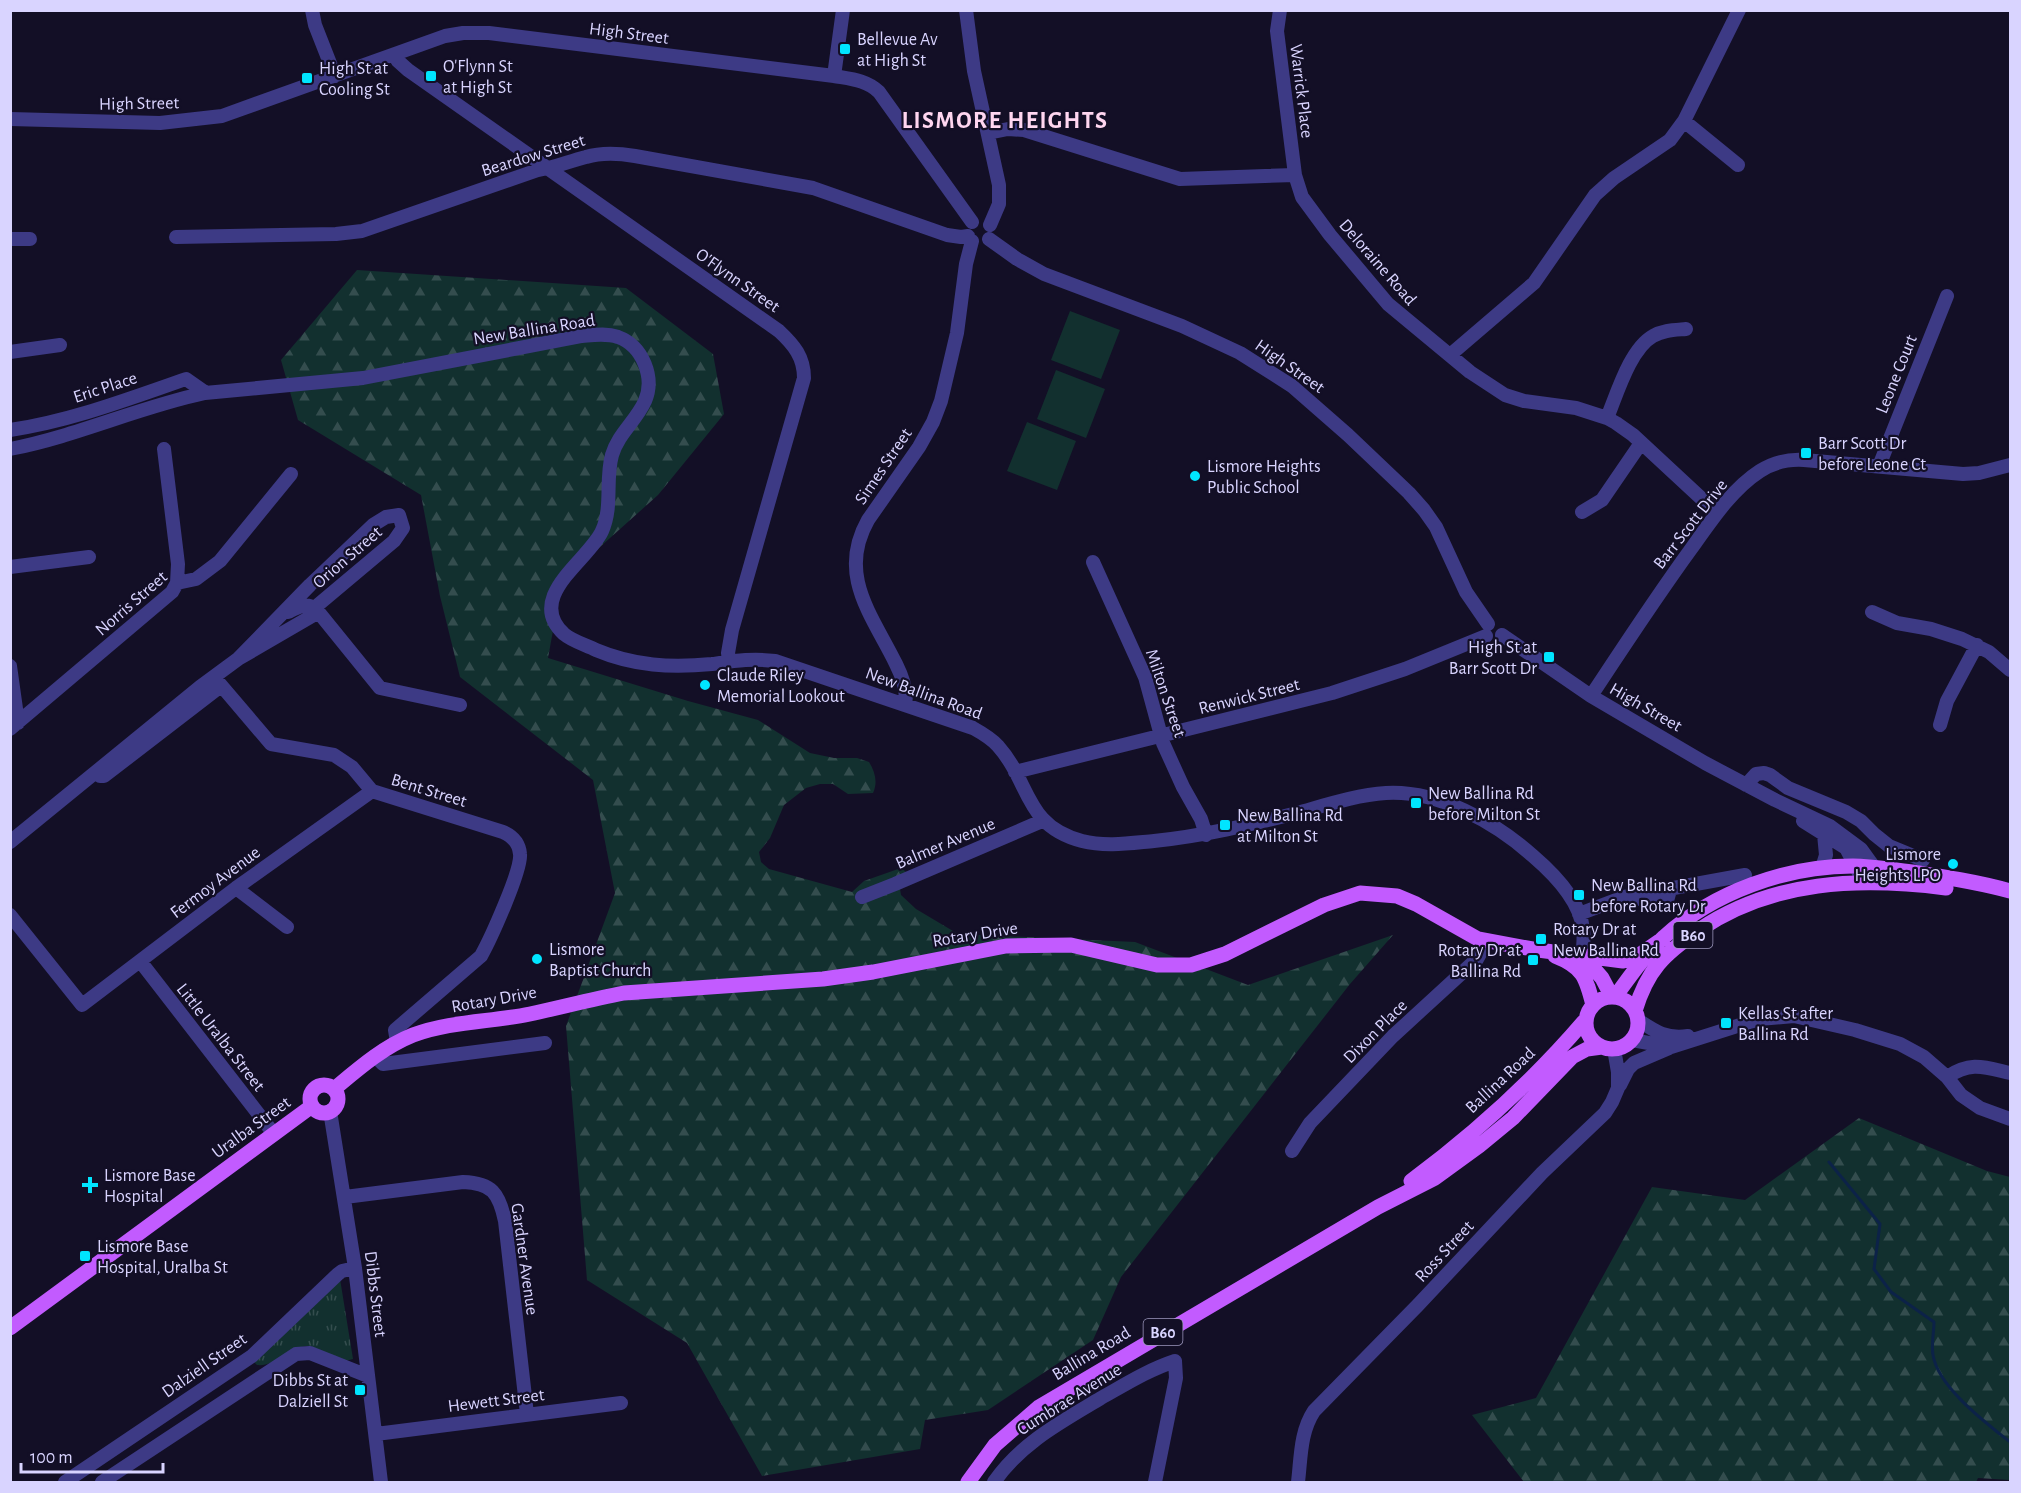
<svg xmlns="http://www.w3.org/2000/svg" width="2021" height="1493" viewBox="0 0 2021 1493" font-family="'Alegreya Sans',sans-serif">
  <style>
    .grass { fill: url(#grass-tufts) }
    .forest { fill: url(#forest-firs) }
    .pitch { fill: #12302f }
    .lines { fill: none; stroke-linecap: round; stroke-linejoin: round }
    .stream { stroke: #0c2248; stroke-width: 3 }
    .minor { stroke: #3d3a85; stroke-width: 14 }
    .major { stroke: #c25bff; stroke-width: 15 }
    .poi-dot { fill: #00e5ff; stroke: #130f26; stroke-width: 2 }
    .labels { text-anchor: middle; stroke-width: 4.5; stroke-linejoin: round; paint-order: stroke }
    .shield { fill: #130f26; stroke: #9e99be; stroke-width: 1.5 }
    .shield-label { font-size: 16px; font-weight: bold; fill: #d9d4ff }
    .street-label { font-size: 18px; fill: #d9d4ff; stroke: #130f26 }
    .poi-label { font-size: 18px; fill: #d9d4ff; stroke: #130f26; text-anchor: start }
    .district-label { font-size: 24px; font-weight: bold; letter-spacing: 1.5px; fill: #ffd6f0; stroke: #130f26 }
  </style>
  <defs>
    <pattern id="grass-tufts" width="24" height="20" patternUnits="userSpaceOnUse" patternTransform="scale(1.5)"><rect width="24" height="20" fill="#12302f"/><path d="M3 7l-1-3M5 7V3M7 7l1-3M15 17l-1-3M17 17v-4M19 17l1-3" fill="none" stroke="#344d4e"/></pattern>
    <pattern id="forest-firs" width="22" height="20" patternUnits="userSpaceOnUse" patternTransform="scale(1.5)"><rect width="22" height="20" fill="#12302f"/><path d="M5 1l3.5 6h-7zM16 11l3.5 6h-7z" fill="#344d4e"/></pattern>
  </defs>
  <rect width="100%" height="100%" fill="#130f26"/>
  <path class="grass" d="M340,1279L353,1359L345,1361L309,1346C289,1346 277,1367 257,1365L253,1361Z"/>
  <path class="forest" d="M357,270L626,288L713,354L724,414L658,495L562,581L548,658L688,701L758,720L810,753L834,758H857L869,762C875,772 878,782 873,793L848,794L833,784H820L806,788L784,805L770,838L759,852L761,862L769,869L852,892L864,881L901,868L906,872L904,883L900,889L901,895L916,909L958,934L1135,942L1248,985L1393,935L1350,984L1121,1277L1093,1340L988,1410L925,1420L920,1449L762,1476L687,1343L587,1280L566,1026L615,893L593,780L460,677L440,596L421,495L298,420L281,360Z
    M1859,1118L1987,1171L2010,1177V1480L1978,1478L1976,1482H1524L1472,1415L1536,1398L1652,1187L1745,1200Z"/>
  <path class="pitch" d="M1070,311L1120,330L1101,379L1051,360Z
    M1056,370L1105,389L1086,438L1037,419Z
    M1027,422L1076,441L1057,490L1007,471Z"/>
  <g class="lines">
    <path class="stream" d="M1829,1162L1880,1224L1874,1269L1891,1292L1934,1322C1934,1332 1931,1345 1933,1355C1938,1387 1986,1423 2010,1442"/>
    <path class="minor" d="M312,10L315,25L335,76
      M966,10L974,71L999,185V204L990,225
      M1280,10L1277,31L1295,175L1302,197L1330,235L1388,304L1470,372L1505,395L1524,401L1576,408L1607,418L1616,423L1633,435L1717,513
      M394,55L398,61L408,70L779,331C794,345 804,357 804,378L732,630L728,653L729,661
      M834,76L843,10
      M10,119L160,123L222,116L445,36L463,33H489L834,76C851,79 867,80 879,92L972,222
      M1684,121L1738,165
      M988,133L1008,129L1024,130L1180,179L1295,175
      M176,237L336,234L362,231L538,170C555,168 569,161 586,157C602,152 618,153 635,156L813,188L947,235L961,237L968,236
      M10,239H30
      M989,239L1017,259L1044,274L1182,326L1240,353L1292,386L1348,435L1409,493L1424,510L1436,527L1466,592L1488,624
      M10,352L60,345
      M1450,355L1534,283L1595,195L1614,178L1670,140L1684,121L1739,10
      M1607,418C1617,394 1630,349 1653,336C1663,330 1674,330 1686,329
      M10,430C71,421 128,399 186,379L206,393
      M10,449C77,436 139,407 205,393L363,378L582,336C594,335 606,333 618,337C643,346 655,378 645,401C636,421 618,434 612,455C605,480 613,507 602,531C589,560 524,597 564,634C572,641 586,645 596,650C634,666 671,668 712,664C734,661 752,658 775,661L973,728C982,733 991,738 998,746C1031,783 1024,826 1082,841C1106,847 1131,843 1154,841C1203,836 1249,825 1297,813C1326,805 1356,795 1386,793C1438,790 1495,822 1533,856C1554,874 1580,900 1583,929C1585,941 1582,954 1581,965
      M1879,466L1947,296
      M1582,512L1602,500L1641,443
      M1093,562L1145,677L1163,743L1183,787L1201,819L1206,835
      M10,567L89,557
      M177,583L196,579L220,561L291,474
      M288,612C298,607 306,602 316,609L380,688L460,705
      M1872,612L1897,623L1931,629L1962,639L1989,652L2010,670
      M1502,635L1591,696L1705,763L1775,800L1830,826L1861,849L1874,867
      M10,666L18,723
      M214,677L271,744L334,755L352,767L372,791L503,832C512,836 519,843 520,854C522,870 490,940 481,956L395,1030L397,1042
      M1591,696C1624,646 1656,597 1691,549C1711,521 1732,489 1760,471C1774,462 1788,459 1804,460L1963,474L1979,473L2010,465
      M905,704C908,691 902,676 896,664C872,615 837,575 868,520L919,447L933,422L941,401L957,333L966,264L972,241
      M1940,725L1947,701L1977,645
      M10,729L172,592L177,583L178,564L164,449
      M1015,772L1332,693L1405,669L1486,636
      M100,776H104L221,686
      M1746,785L1756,774L1764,773L1770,775L1788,788L1846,812L1861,821L1874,834L1889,846L1923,860
      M1803,821L1846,848L1859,873L1882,880
      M10,842L200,687L238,659L310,585L373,525L386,517L399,515L403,528L394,541L319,604L312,616L238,659
      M1822,868L1826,855L1824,834
      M236,888L287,927
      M1636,895C1646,904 1654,907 1667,901L1670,890
      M862,897L895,884L1042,821
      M1579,914L1624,897L1745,875
      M10,915L82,1005L236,888L372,791
      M140,961L274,1134
      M1638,1020C1656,1032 1666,1039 1688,1036
      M1632,1040L1671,1047L1759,1019L1794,1016L1855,1030L1900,1044L1924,1057L1947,1077L1961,1095L1980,1108L2010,1119
      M375,1056L383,1064L545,1043
      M1947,1077C1971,1061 1984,1067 2010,1073
      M1620,1085L1628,1069L1634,1063L1669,1048
      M330,1111L355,1268L381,1482
      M1292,1151L1310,1123L1393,1036L1477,959L1487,941
      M345,1197L463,1182C492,1183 499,1193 505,1221L527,1414
      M376,1434L621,1403
      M65,1482L252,1356L338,1274L342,1271L355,1268
      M102,1482L296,1354L310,1353L368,1376
      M994,1482C1021,1443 1061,1422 1101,1398C1126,1384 1148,1370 1175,1361L1176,1378L1155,1482
      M1298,1482C1301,1458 1300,1432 1314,1411L1418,1305L1542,1173L1605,1113L1612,1102L1618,1088V1072L1614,1049"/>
    <path class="major" d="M1582,955L1602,978L1612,997
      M1555,956C1583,967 1586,977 1593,1005
      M1615,997C1630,976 1645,955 1664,937C1714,892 1786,866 1853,866C1873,866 1892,870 1912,872C1945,877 1978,882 2010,891
      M1586 1023a26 26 0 1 1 52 0a26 26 0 1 1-52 0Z
      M1635,1011C1647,970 1664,954 1699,930C1773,880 1859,877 1946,888
      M310 1099a14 14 0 1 1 28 0a14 14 0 1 1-28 0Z
      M334,1089C358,1069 383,1047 413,1035C450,1021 492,1022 530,1014C562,1007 593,999 624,993L823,979L873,972L1006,946L1071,945L1157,965H1191L1225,954L1324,905L1360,893L1397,896L1416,904L1478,939L1538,950L1623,961L1635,958L1664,938
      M1411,1181C1474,1134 1535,1079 1586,1019
      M10,1328L312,1106
      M968,1482L995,1445L1039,1407L1378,1207L1435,1178L1479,1146L1513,1118L1572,1057L1587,1049L1602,1047"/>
  </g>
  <g class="poi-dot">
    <rect x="839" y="43" width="12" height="12" rx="3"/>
    <rect x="425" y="70" width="12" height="12" rx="3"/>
    <rect x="301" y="72" width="12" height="12" rx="3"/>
    <rect x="1800" y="447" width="12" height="12" rx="3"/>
    <circle cx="1195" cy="476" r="6"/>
    <rect x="1543" y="651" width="12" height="12" rx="3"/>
    <circle cx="705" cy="685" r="6"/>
    <rect x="1410" y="797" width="12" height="12" rx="3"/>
    <rect x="1219" y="819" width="12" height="12" rx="3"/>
    <circle cx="1953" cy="864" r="6"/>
    <rect x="1573" y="889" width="12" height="12" rx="3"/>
    <rect x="1535" y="933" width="12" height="12" rx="3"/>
    <circle cx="537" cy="959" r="6"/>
    <rect x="1527" y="954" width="12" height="12" rx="3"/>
    <rect x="1720" y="1017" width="12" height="12" rx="3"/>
    <path d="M87 1176h6v6h6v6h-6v6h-6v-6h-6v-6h6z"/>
    <rect x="79" y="1250" width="12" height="12" rx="3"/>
    <rect x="354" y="1384" width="12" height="12" rx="3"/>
  </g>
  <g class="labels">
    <g class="shield">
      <rect x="1673.5" y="922" width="39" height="26" rx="4.5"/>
      <rect x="1143.5" y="1319" width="39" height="26" rx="4.5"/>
    </g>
    <g class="shield-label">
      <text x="1693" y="941">B60</text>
      <text x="1163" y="1338">B60</text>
    </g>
    <g class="street-label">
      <text transform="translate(629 33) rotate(7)" y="6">High Street</text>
      <text transform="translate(1302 91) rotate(83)" y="6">Warrick Place</text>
      <text transform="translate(139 103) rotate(-1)" y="6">High Street</text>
      <text transform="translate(533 155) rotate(-17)" y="6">Beardow Street</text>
      <text transform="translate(1378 262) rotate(49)" y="6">Deloraine Road</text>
      <text transform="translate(738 280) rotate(35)" y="6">O'Flynn Street</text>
      <text transform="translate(534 329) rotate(-9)" y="6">New Ballina Road</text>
      <text transform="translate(1290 366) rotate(35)" y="6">High Street</text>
      <text transform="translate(1896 374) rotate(-68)" y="6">Leone Court</text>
      <text transform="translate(105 387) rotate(-18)" y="6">Eric Place</text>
      <text transform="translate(883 466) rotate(-56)" y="6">Simes Street</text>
      <text transform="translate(1690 524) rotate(-52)" y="6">Barr Scott Drive</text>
      <text transform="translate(347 557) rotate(-41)" y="6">Orion Street</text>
      <text transform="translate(131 603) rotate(-41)" y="6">Norris Street</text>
      <text transform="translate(924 693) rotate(20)" y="6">New Ballina Road</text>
      <text transform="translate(1166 693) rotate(71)" y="6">Milton Street</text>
      <text transform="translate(1249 696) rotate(-14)" y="6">Renwick Street</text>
      <text transform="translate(1646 707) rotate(30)" y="6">High Street</text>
      <text transform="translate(429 790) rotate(17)" y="6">Bent Street</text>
      <text transform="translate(945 843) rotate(-23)" y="6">Balmer Avenue</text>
      <text transform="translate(215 882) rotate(-37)" y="6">Fermoy Avenue</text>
      <text transform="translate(975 934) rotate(-9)" y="6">Rotary Drive</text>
      <text transform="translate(494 999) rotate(-10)" y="6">Rotary Drive</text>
      <text transform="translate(1375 1031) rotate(-45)" y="6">Dixon Place</text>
      <text transform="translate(221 1037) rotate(52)" y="6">Little Uralba Street</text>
      <text transform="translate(1500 1080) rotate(-43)" y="6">Ballina Road</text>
      <text transform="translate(251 1127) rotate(-36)" y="6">Uralba Street</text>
      <text transform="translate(1444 1251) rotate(-47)" y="6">Ross Street</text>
      <text transform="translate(525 1259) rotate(82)" y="6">Gardner Avenue</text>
      <text transform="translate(376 1294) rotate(83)" y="6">Dibbs Street</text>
      <text transform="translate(1091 1353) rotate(-31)" y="6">Ballina Road</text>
      <text transform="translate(204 1365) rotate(-35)" y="6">Dalziell Street</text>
      <text transform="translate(1069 1399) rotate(-32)" y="6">Cumbrae Avenue</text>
      <text transform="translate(496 1400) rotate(-7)" y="6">Hewett Street</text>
    </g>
    <g class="poi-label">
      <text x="857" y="45">Bellevue Av<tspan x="857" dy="21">at High St</tspan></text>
      <text x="443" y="72">O'Flynn St<tspan x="443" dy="21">at High St</tspan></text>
      <text x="319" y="74">High St at<tspan x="319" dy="21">Cooling St</tspan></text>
      <text x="1818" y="449">Barr Scott Dr<tspan x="1818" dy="21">before Leone Ct</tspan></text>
      <text x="1207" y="472">Lismore Heights<tspan x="1207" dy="21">Public School</tspan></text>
      <text x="1537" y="653" text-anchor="end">High St at<tspan x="1537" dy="21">Barr Scott Dr</tspan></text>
      <text x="717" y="681">Claude Riley<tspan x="717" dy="21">Memorial Lookout</tspan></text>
      <text x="1428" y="799">New Ballina Rd<tspan x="1428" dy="21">before Milton St</tspan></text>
      <text x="1237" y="821">New Ballina Rd<tspan x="1237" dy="21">at Milton St</tspan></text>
      <text x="1941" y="860" text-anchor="end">Lismore<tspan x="1941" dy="21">Heights LPO</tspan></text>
      <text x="1591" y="891">New Ballina Rd<tspan x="1591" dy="21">before Rotary Dr</tspan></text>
      <text x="1553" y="935">Rotary Dr at<tspan x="1553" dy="21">New Ballina Rd</tspan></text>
      <text x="549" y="955">Lismore<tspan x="549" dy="21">Baptist Church</tspan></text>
      <text x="1521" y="956" text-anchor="end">Rotary Dr at<tspan x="1521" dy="21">Ballina Rd</tspan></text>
      <text x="1738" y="1019">Kellas St after<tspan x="1738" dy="21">Ballina Rd</tspan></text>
      <text x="104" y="1181">Lismore Base<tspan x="104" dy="21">Hospital</tspan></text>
      <text x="97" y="1252">Lismore Base<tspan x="97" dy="21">Hospital, Uralba St</tspan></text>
      <text x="348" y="1386" text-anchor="end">Dibbs St at<tspan x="348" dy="21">Dalziell St</tspan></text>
    </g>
    <g class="district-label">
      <text x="1005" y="128">LISMORE HEIGHTS</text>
    </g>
  </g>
  <rect width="2021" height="1493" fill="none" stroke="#d9d4ff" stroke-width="24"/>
  <path d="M21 1463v9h142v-9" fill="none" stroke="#d9d4ff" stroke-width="3"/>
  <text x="30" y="1463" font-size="18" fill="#d9d4ff" stroke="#130f26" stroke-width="4.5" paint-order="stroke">100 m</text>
</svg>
